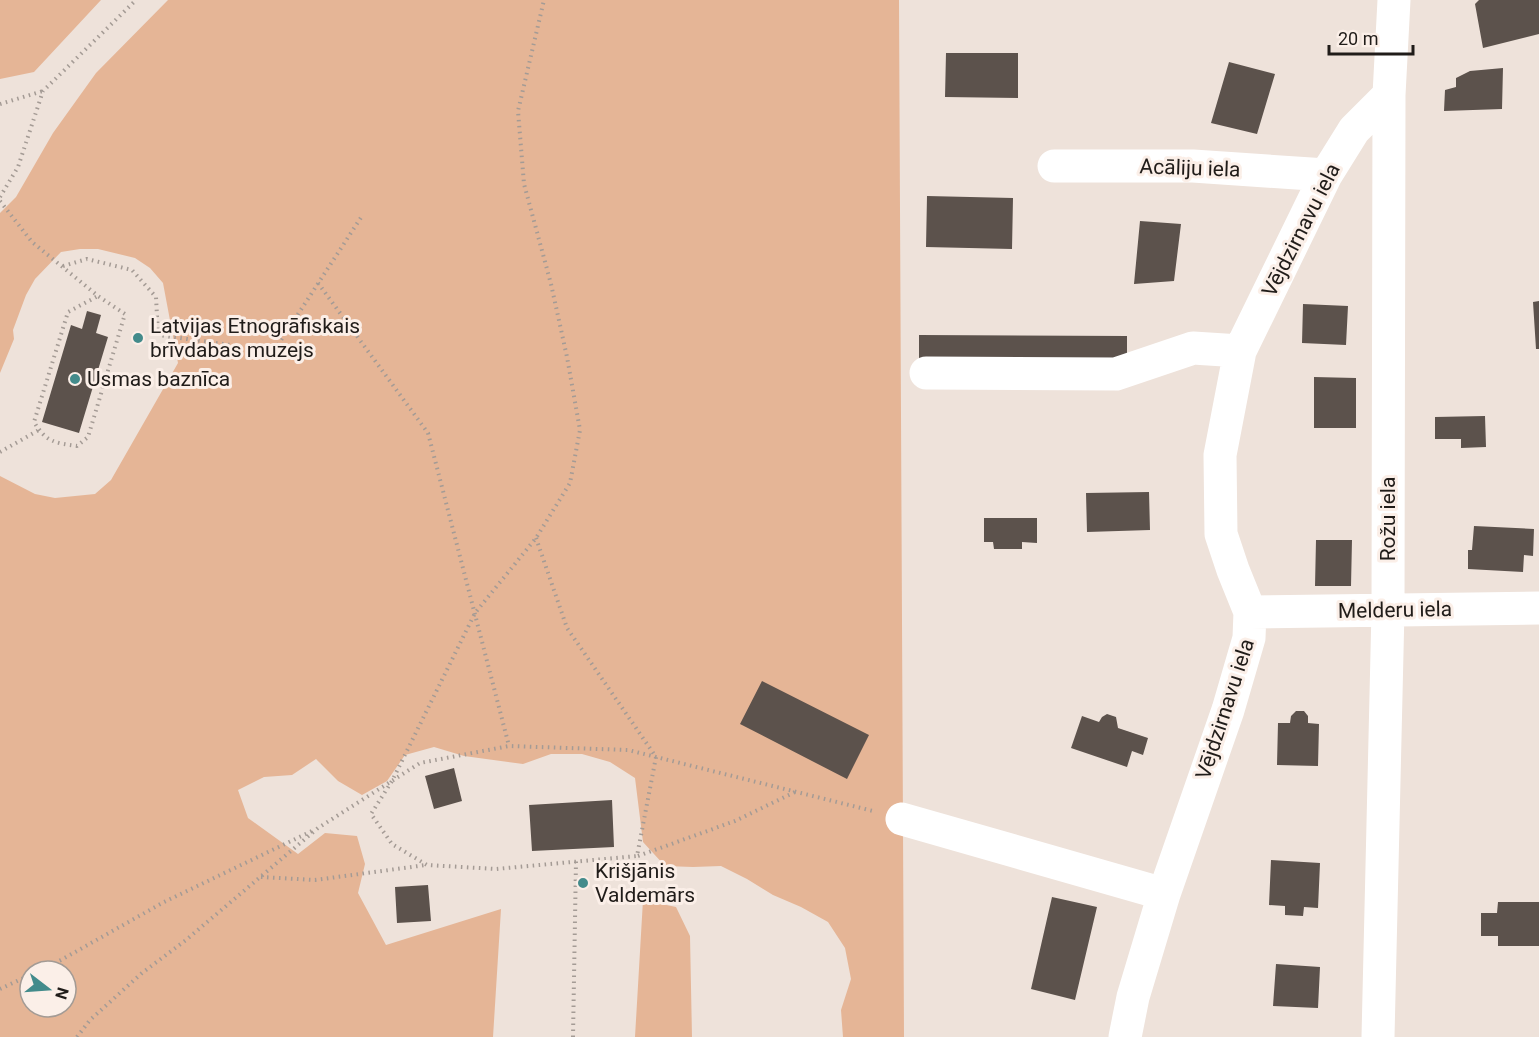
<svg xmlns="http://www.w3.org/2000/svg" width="1539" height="1037" viewBox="0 0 1539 1037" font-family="Roboto,sans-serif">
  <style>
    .green { fill: #e5b596; fill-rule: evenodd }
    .building { fill: #5c524c }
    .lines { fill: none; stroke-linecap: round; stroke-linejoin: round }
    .path { stroke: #a49b95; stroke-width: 4; stroke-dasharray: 1.5 4.5; stroke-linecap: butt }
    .street { stroke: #fff; stroke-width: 33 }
    .poi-dot { fill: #438b8b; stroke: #fbefe8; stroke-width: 2 }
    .labels { text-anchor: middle; stroke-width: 6; stroke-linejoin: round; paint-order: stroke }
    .street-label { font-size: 21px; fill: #201c19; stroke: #fbefe8 }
    .poi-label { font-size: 21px; fill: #201c19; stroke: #fbefe8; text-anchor: start }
  </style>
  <rect width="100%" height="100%" fill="#eee2da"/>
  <path class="green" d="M0,0H101L34,72L0,79Z
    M168,0H899L904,1037H843L841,1010L851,979L845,948L828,922L801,907L773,895L747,879L721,866L693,867L665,866L643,842L635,778L610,762L582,754H551L523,764L464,756L434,747L405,755L387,781L362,795L338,781L316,759L292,775L264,777L238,790L248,818L298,854L325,833L357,836L365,864L358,893L386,945L501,909L493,1037H0V476L35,494L55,498L95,494L111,480L178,363L163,283L150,268L135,258L98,249H80L61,252L35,279L26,295L13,330L14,339L0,373V213L16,197L53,133L96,73ZM30,971H66V1007H30Z
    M643,900L676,907L690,936L692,1037H635Z"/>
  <path class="building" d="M1479,0H1539V34L1483,48L1475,4Z
    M946,53H1018V98L945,97Z
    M1229,62L1275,74L1257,134L1211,123Z
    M1503,68L1502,109L1444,111L1445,90L1456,87V78L1470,71Z
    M927,196L1013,198L1012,249L926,247Z
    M1140,221L1181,224L1174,281L1134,284Z
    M1539,301V349H1536L1533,302Z
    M1303,304L1348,306L1346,345L1302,343Z
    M87,311L101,315L96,333L108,337L79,433L42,422L71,325L82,329Z
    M919,335L1127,336V363L919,361Z
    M1314,377L1356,378V428H1314Z
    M1485,416L1486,447L1461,448V439H1435V417Z
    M1149,492L1150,530L1087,532L1086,493Z
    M984,518H1037V543L1022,542V549H994L993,542H984Z
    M1474,526L1534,529L1533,556L1524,555L1523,572L1468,569V550H1472Z
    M1316,540H1352L1351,586H1315Z
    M762,681L869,735L847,779L740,724Z
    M1296,711H1304L1308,716V723L1319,724L1318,766L1277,765L1278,723H1290L1291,716Z
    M1107,714L1116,717L1118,728L1148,738L1143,755L1132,751L1127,767L1071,748L1082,716L1099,722L1102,717Z
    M454,768L462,801L434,809L425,776Z
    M612,800L614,847L532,851L529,805Z
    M1271,860L1320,863L1318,908L1304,907L1303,916L1285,915V906L1269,905Z
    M428,885L431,921L397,923L395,887Z
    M1052,897L1097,907L1075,1000L1031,989Z
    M1498,902H1539V946H1498V936H1481V913H1497Z
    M1276,964L1320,967L1318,1008L1273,1006Z"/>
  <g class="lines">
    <path class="path" d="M0,104L43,91
      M0,197L18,167L43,91L136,0
      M0,201L32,242L98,296L125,314L88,437L77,446C55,443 46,442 34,422L68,312L98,296
      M63,266L87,259L132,270L156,297L158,335L274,351L362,216
      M318,283L428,433L509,746
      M0,452L39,430
      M536,538L567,628L656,757L637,856L496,869L427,865L392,844L371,814L392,781L475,613L536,538L570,483L580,430L567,357L551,284L524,184L518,111L544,0
      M638,856L735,821L795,792
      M261,877L315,880L426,865
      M38,971L61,960L164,902L312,831
      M0,989L30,975
      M77,1037L90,1020L142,973L186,940L318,828L420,763L509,746L628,750L873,811
      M573,1037L576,861"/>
    <path class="street" d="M1054,166H1193L1326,175
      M926,373L1116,374L1193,348L1240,351
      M1250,612L1539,608
      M902,819L1164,894
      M1125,1037L1133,997L1164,894L1228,710L1249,638L1250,612L1233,570L1221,534L1220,455L1240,351L1326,175L1354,130L1389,95
      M1378,1037L1388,610L1389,95L1394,0"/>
  </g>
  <g class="poi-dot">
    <circle cx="138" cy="338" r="6"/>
    <circle cx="75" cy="379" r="6"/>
    <circle cx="583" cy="883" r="6"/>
  </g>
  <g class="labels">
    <g class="street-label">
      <text transform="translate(1190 168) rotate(2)" y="7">Acāliju iela</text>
      <text transform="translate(1301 230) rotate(-63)" y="7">Vējdzirnavu iela</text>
      <text transform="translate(1388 519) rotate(-90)" y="7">Rožu iela</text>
      <text transform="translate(1395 610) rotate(-1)" y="7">Melderu iela</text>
      <text transform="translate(1225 709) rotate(-72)" y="7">Vējdzirnavu iela</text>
    </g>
    <g class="poi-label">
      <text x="150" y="333">Latvijas Etnogrāfiskais<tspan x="150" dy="24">brīvdabas muzejs</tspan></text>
      <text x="87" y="386">Usmas baznīca</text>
      <text x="595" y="878">Krišjānis<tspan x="595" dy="24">Valdemārs</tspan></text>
    </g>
  </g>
  <g transform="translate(48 989) rotate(107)"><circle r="28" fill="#fbefe8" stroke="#a39b95" stroke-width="1.5"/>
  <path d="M0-4.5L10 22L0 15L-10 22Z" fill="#438b8b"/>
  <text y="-9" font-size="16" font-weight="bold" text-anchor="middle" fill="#201c19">N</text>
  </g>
  <path d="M1329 45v9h84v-9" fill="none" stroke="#201c19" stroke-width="3"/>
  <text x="1338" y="45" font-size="18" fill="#201c19" stroke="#fbefe8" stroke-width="4.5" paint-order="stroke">20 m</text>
</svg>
